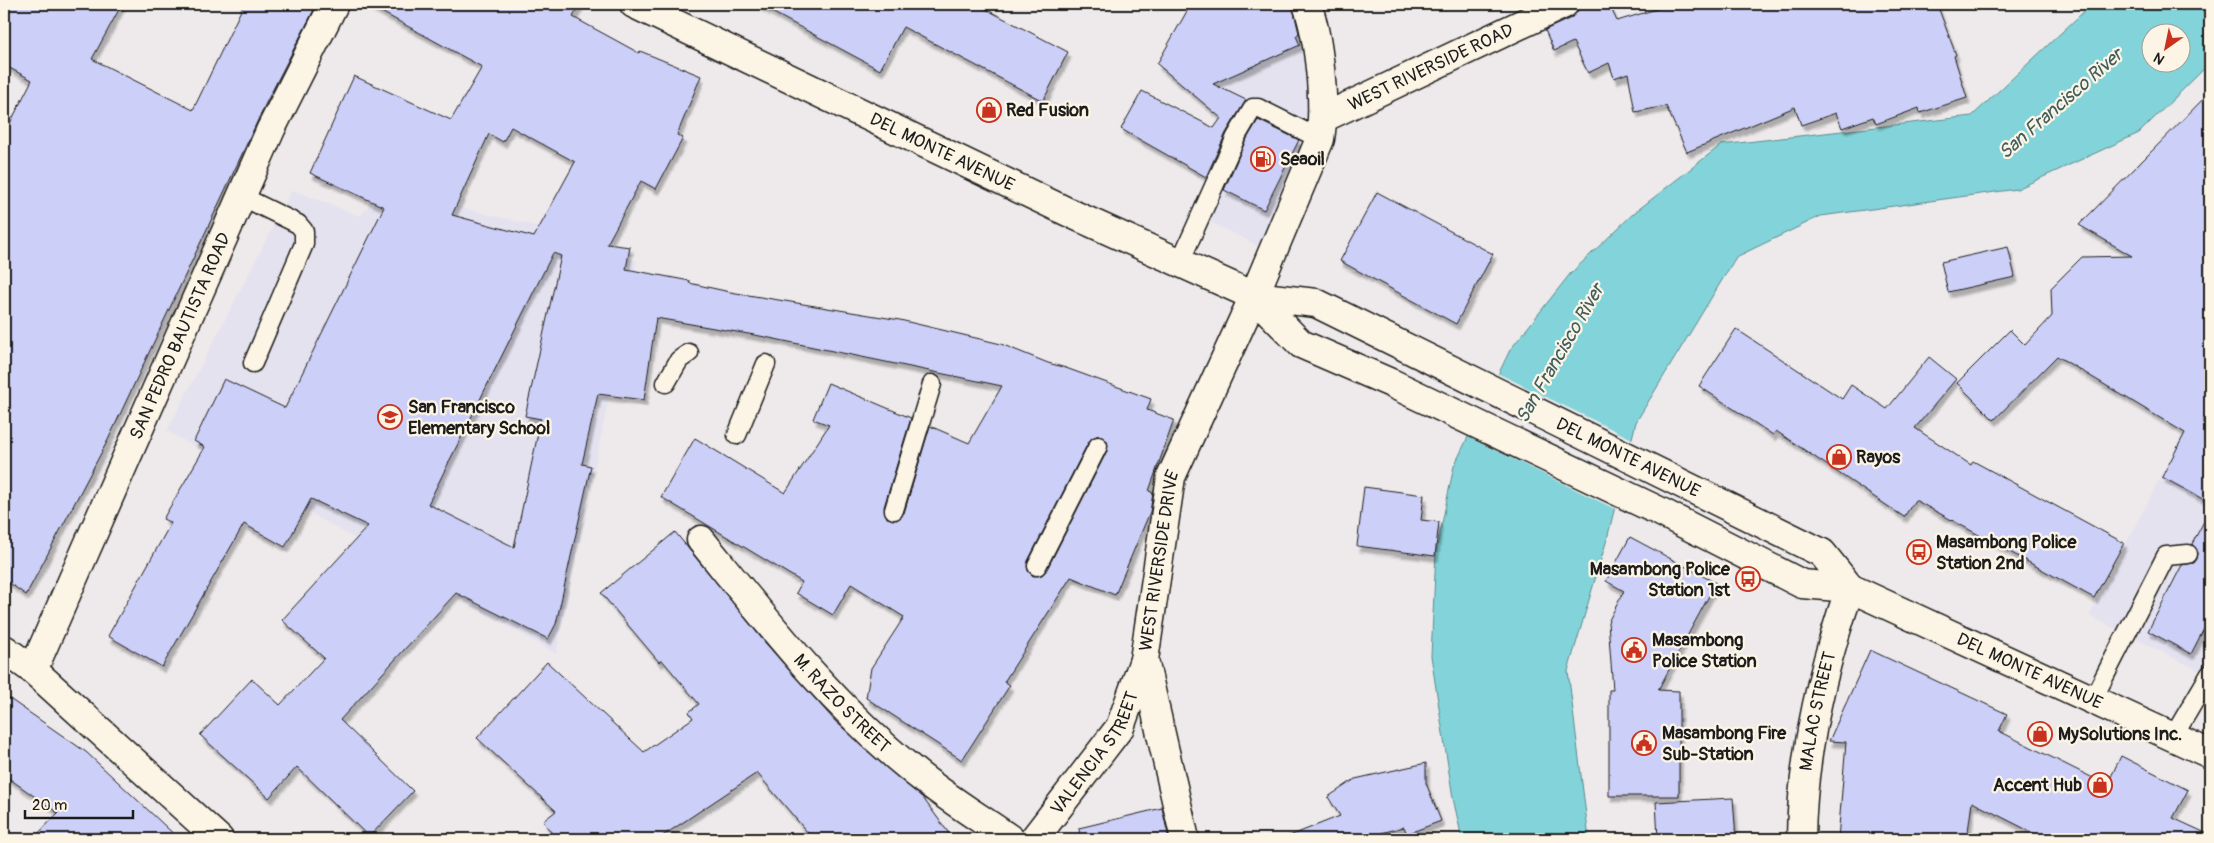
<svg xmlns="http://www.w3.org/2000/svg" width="2214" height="843" viewBox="0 0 2214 843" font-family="Pangolin,sans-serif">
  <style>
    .built { fill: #e4e2ef }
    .water { fill: #83d4da; stroke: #5a8a8e; fill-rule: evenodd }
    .pier { fill: #eeeaeb }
    .building { fill: #cccff8; stroke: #1c1c1c; fill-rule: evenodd; filter: url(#shadow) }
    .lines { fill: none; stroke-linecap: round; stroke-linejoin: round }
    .lane-casing { stroke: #1c1c1c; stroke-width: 21 }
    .street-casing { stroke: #1c1c1c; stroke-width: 31 }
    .secondary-casing { stroke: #1c1c1c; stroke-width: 31 }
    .lane { stroke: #fcf5e5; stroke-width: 18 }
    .street { stroke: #fcf5e5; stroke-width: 28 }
    .secondary { stroke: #fcf5e5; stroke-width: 28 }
    .labels { text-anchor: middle; stroke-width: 4.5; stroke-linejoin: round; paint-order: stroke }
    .street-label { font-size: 18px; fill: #1c1c1c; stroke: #fcf5e5 }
    .poi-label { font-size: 18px; font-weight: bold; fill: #1c1c1c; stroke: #fcf5e5; text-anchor: start }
    .water-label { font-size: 19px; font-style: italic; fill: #405c5e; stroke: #fcf5e5 }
  </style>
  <defs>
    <filter id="shadow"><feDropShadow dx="3" dy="5.5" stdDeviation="1" flood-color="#0004"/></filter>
  </defs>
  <rect width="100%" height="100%" fill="#eeeaeb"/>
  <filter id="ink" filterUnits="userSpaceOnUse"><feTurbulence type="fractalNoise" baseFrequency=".02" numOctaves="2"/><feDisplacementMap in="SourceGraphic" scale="10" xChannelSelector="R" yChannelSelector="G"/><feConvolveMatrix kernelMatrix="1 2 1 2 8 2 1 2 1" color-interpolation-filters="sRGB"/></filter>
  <g filter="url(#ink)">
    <path class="built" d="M1307,29L1315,142L1268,251L1194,214L1248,108L1168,64Z
      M383,189L553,230L637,261L556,654L167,431L292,190L360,216Z
      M2182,435L2210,450V676L2089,616Z"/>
    <path class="water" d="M2092,4H2210V63L2139,133L2017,189L1821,216L1736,257L1636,422L1607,539L1568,671L1589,839H1462L1453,798L1431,656L1436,552L1454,466L1510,350L1570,274L1634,213L1721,145L1972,116ZM2152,32H2182V62H2152Z"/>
    <path class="pier" d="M1497,373L1634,440L1617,510L1466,436Z"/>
    <path class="building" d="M4,4H122L92,59L193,110L244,4H317L266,103L108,440L26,595L4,579V135L32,80L4,65Z
      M367,4H580L573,17L639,53L640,51L701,76L677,135L683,138L656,189L641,181L607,244L630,247L626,269L690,281L689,283L730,292L900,320L1001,344L1048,363L1066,368L1151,399L1147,410L1174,420L1149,491L1153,493L1150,512L1115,595L1071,577L1004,682L1010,685L962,760L866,698L871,668L904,617L851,584L833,615L796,593L802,582L661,497L695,438L785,493L829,425L813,419L828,383L911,418L884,507L887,518L897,520L904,513L930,426L969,443L1002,386L760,336L656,318L644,400L598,394L582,464L591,466L556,624L548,639L456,593L340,720L413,791L369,837L297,767L269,798L200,735L252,679L280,705L324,658L282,620L368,526L311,499L285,547L244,524L162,667L108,636L171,523L163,519L205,447L194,441L224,379L285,408L384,207L310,173L354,76L451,120L482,67ZM511,127L575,162L534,237L452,215L489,134L503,142ZM553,253L561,256L525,416L541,419L514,547L428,504ZM1098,435L1107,441V451L1046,571L1042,575L1033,576L1028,571V561L1089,441Z
      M757,4H976L1068,52L1043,101L903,27L880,70Z
      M1191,4H1292L1299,33L1296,36L1300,45L1213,84L1246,100L1226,133L1206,177L1121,129L1142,91L1214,128L1221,118L1157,64Z
      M1579,4H1609L1617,21L1673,4H1937L1956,55L1954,56L1967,98L1920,113L1919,108L1876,124L1873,117L1842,128L1836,113L1801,125L1795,107L1687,152L1666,106L1635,112L1628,73L1614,78L1609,63L1588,73L1573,42L1554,51L1545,30L1571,18L1577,12Z
      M2210,92V503L2162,477L2185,433L2057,356L1994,420L1957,383L2010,330L2025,345L2052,316L2051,288L2082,257L2132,256L2079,225Z
      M1258,120L1299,140L1264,210L1224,190L1245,142Z
      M1377,192L1493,254L1456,324L1340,261Z
      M2008,247L2015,277L1948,292L1941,262Z
      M1736,329L1842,399L1851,385L1887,409L1929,357L1956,379L1915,428L1971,465L1973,461L2124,543L2094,598L1915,500L1904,517L1776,431L1773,435L1699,386Z
      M1364,487L1424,495L1421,520L1439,522L1435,556L1357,546Z
      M2210,510V617L2191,654L2148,631L2182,565L2194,563L2197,559L2198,553L2192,544Z
      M675,532L763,640L835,721L923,798L953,839H813L757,773L658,839H556L543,821L556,811L477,738L547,662L644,752L693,718L689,712L699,704L662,660L659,662L601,593Z
      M1630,537L1716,583L1658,690L1679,691V796H1609V690H1613L1608,622L1624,591L1606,581Z
      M1870,650L2007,714L1999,731L2107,785L2121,756L2188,790L2173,818L2210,835V839H2045L1972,802L1967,839H1838L1846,742L1829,741Z
      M4,695L86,752L179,839H33L58,813L4,775Z
      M1426,763V783L1441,821L1407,834L1404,827L1359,839H1287V837L1340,816L1328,797L1355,779Z
      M1733,798L1736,839H1658L1656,802Z
      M1162,808L1169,839H1080L1079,828Z"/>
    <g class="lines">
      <defs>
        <path id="lane" d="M241,196L298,224L304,231V244L253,363
          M1180,262L1236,137L1253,108H1258L1320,139
          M666,383L679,360L689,353
          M737,435L766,364
          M894,510L932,384
          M1037,566L1098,446
          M2092,701L2166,556L2188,554
          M2173,737L2210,674"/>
        <g id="street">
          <path id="s1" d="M1323,118L1564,4"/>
          <path id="s2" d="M701,540C766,620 830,703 911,769C942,795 977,816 1010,839"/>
          <path d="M4,649L33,670L219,839"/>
          <path id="s3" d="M33,670L271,129L334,4"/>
          <path id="s4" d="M1801,839C1802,753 1822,669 1850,588"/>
        </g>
        <g id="secondary">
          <path id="s5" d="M634,4L1072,214L1254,296L1316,303L1822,553L1850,588"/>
          <path id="s6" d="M1254,296L1301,344L1391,383L1659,511L1802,584L1850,588L2210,754"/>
          <path id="s7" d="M1034,839L1120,727L1144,660"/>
          <path id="s8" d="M1185,839L1144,660L1171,477L1254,296L1320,139C1326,103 1319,38 1307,4"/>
        </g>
      </defs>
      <use href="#lane" class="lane-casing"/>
      <use href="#street" class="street-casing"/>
      <use href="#secondary" class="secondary-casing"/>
      <use href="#lane" class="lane"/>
      <use href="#street" class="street"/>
      <use href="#secondary" class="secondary"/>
    </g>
  </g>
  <defs>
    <symbol id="shop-ring" viewBox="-11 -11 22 22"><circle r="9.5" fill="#fcf5e5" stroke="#c8321e" stroke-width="1.5"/><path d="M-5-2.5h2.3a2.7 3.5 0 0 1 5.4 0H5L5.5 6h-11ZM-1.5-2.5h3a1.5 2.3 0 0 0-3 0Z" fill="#c8321e"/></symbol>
    <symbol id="fuel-ring" viewBox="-11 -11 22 22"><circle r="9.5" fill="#fcf5e5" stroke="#c8321e" stroke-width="1.5"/><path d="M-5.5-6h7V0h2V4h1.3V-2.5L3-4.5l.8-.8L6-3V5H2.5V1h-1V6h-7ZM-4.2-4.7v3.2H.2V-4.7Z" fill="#c8321e"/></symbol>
    <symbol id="school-ring" viewBox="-11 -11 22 22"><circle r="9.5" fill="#fcf5e5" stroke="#c8321e" stroke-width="1.5"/><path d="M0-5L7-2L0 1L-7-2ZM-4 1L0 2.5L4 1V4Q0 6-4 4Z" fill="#c8321e"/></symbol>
    <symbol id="bus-ring" viewBox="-11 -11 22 22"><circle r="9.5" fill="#fcf5e5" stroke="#c8321e" stroke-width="1.5"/><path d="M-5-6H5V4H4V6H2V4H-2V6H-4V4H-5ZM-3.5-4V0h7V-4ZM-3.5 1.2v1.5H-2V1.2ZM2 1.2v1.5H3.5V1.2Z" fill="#c8321e"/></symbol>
    <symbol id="civic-ring" viewBox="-11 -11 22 22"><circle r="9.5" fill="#fcf5e5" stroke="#c8321e" stroke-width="1.5"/><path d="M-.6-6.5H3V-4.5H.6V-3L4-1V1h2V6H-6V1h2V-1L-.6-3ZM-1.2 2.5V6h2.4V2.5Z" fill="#c8321e"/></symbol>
  </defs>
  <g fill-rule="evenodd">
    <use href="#shop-ring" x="975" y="96" width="28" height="28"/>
    <use href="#fuel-ring" x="1249" y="145" width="28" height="28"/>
    <use href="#school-ring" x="376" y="403" width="28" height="28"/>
    <use href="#shop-ring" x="1825" y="443" width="28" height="28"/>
    <use href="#bus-ring" x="1905" y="538" width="28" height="28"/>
    <use href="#bus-ring" x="1734" y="565" width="28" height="28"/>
    <use href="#civic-ring" x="1620" y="636" width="28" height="28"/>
    <use href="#shop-ring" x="2026" y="720" width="28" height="28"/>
    <use href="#civic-ring" x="1630" y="729" width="28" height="28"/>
    <use href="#shop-ring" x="2086" y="771" width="28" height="28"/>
  </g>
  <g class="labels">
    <g class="street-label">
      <text dy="6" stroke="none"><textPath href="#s1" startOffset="119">WEST RIVERSIDE ROAD</textPath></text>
      <text dy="6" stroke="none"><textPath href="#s5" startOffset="342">DEL MONTE AVENUE</textPath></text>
      <text dy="6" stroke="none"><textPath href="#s3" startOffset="365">SAN PEDRO BAUTISTA ROAD</textPath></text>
      <text dy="6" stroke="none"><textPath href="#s5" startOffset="1096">DEL MONTE AVENUE</textPath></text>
      <text dy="6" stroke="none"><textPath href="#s8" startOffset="284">WEST RIVERSIDE DRIVE</textPath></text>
      <text dy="6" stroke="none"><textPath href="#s6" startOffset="869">DEL MONTE AVENUE</textPath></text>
      <text dy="6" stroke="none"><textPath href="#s2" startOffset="216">M. RAZO STREET</textPath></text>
      <text dy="6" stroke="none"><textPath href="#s4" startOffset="129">MALAC STREET</textPath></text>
      <text dy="6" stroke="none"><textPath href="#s7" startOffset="106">VALENCIA STREET</textPath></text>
    </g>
    <g class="poi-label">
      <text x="1006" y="116">Red Fusion</text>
      <text x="1280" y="165">Seaoil</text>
      <text x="408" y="413">San Francisco<tspan x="408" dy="21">Elementary School</tspan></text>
      <text x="1856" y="463">Rayos</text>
      <text x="1936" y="548">Masambong Police<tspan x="1936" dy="21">Station 2nd</tspan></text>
      <text x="1730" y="575" text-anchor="end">Masambong Police<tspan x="1730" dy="21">Station 1st</tspan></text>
      <text x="1652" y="646">Masambong<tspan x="1652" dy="21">Police Station</tspan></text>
      <text x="1662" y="739">Masambong Fire<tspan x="1662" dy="21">Sub-Station</tspan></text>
      <text x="2058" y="740">MySolutions Inc.</text>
      <text x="2082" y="791" text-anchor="end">Accent Hub</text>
    </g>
    <g class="water-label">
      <text transform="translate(2060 103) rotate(-41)" y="7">San Francisco River</text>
      <text transform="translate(1559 353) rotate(-60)" y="7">San Francisco River</text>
    </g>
  </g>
  <rect width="2214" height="843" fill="none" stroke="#fcf5e5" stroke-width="20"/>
  <rect x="10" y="10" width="2194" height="823" fill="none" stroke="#1c1c1c" stroke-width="2" filter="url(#ink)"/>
  <g transform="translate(2166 48) rotate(213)"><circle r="24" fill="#fcf5e5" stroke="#a29e95"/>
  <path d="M0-4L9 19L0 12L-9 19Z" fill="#c8321e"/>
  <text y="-8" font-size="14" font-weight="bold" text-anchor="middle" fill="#1c1c1c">N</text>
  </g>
  <path d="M25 810v8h108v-8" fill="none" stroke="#1c1c1c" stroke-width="2.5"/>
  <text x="32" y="810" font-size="15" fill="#1c1c1c" stroke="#fcf5e5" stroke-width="4" paint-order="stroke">20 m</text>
</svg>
